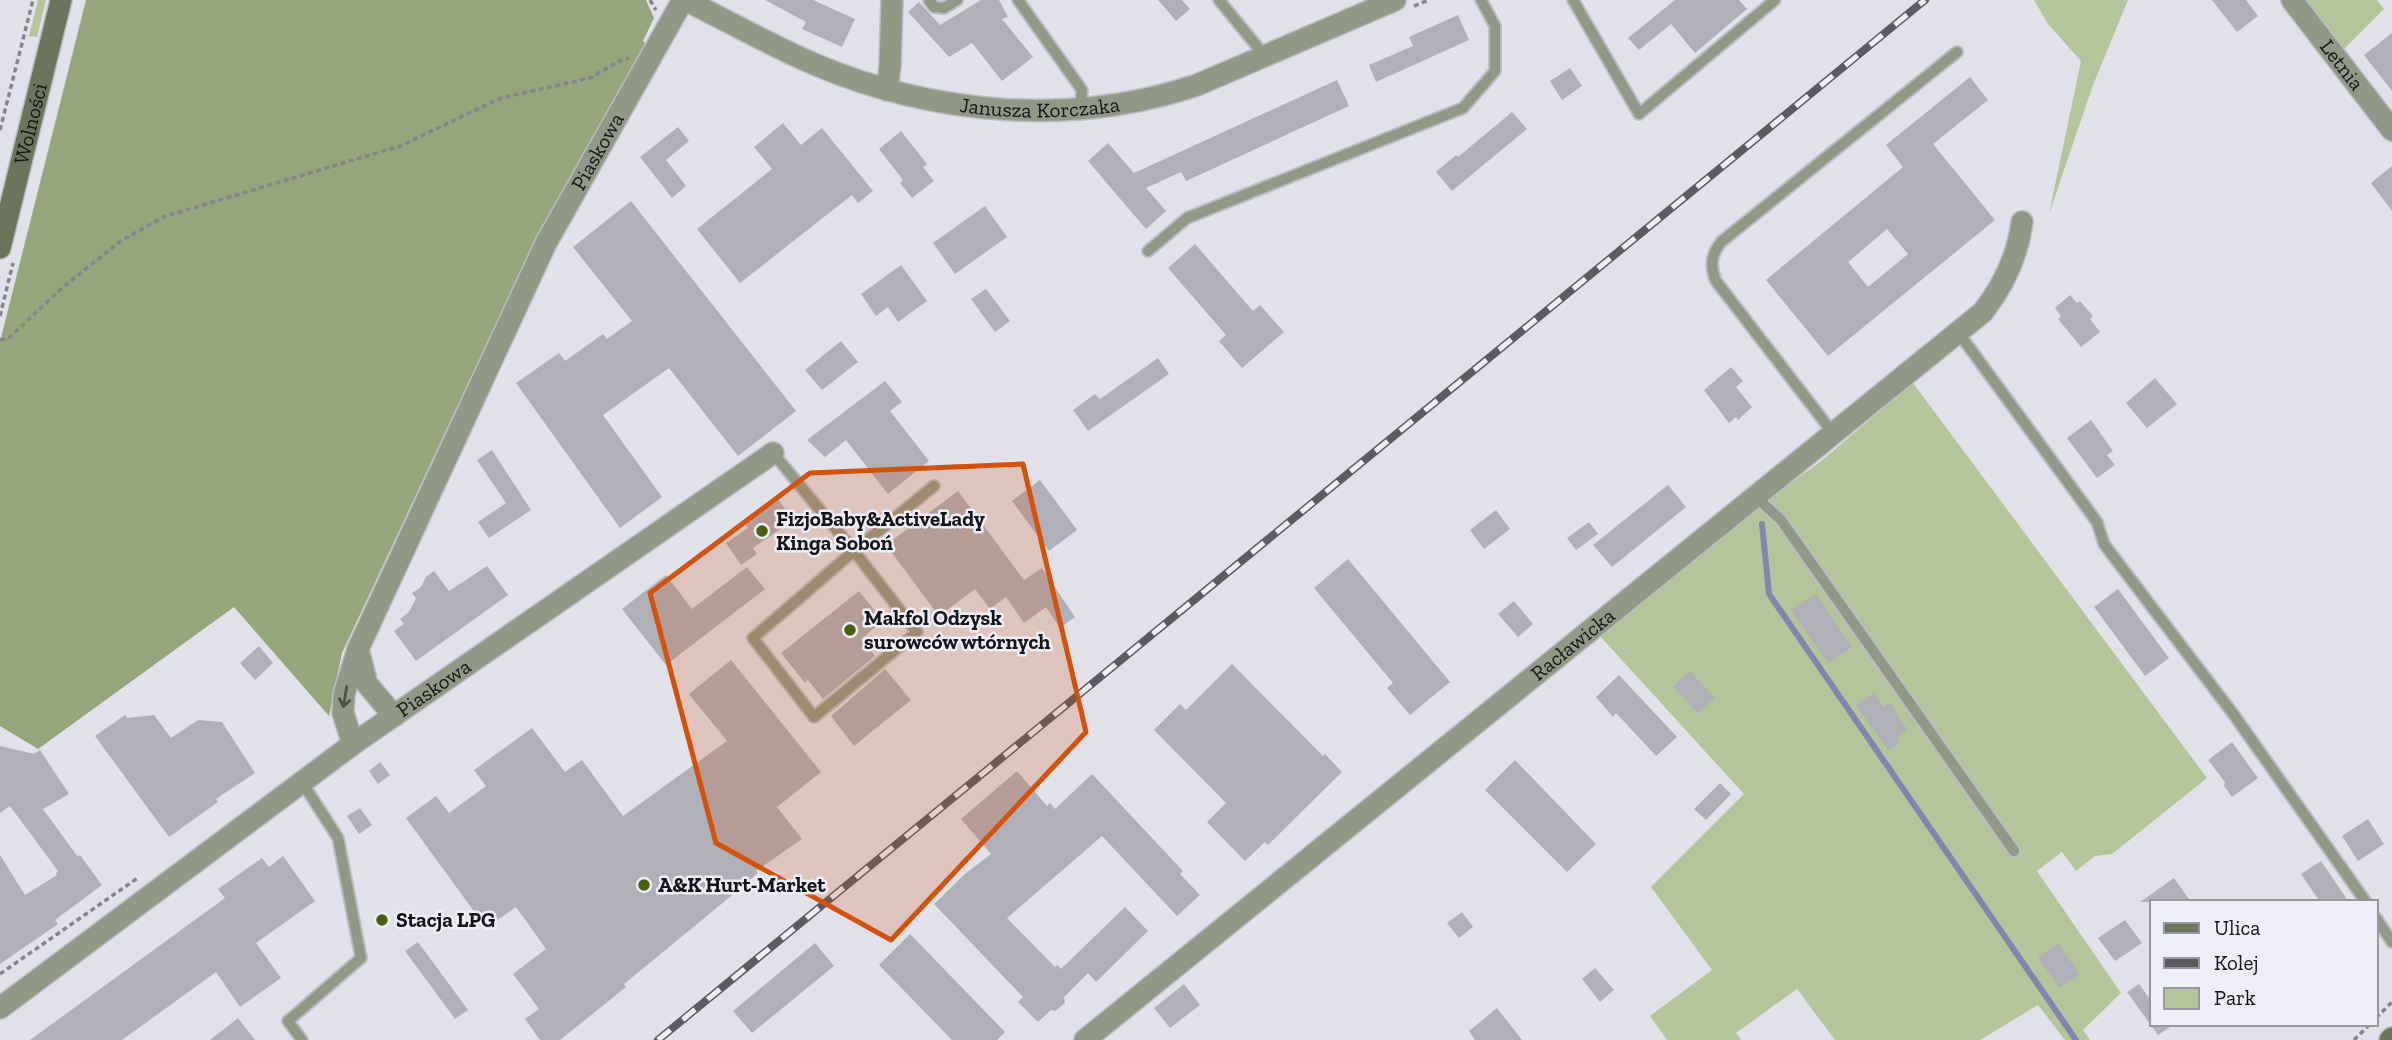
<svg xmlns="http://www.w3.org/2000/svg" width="2392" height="1040" viewBox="0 0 2392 1040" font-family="'Zilla Slab',serif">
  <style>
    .green { fill: #b4c59b }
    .forest { fill: #95a57c }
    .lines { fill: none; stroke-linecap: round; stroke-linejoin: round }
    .stream { stroke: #8285ae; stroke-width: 6 }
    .building { fill: #afb0b8; fill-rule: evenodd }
    .lane-casing { stroke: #bbbcc3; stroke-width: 14 }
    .street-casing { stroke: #bbbcc3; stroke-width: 24 }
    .secondary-casing { stroke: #bbbcc3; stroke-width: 24 }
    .path { stroke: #84858b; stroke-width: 3.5; stroke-dasharray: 5 3.5; stroke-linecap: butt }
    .lane { stroke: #919986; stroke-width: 10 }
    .street { stroke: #919986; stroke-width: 21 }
    .secondary { stroke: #6b755b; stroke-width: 21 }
    .rail-casing { stroke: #5b5b60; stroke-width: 8 }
    .rail { stroke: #edeef7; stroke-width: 5; stroke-dasharray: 16; stroke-linecap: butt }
    .oneway { stroke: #4d504a }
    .marked { fill: #d3520d; fill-opacity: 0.2; stroke: #d3520d; stroke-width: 5; stroke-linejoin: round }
    .poi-dot { fill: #49610e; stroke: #edeef7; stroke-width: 2.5 }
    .labels { text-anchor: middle; stroke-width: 5; stroke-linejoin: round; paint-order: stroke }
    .street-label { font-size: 21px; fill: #151518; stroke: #edeef7 }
    .poi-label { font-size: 21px; font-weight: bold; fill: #151518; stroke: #edeef7; text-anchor: start }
  </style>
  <rect width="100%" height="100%" fill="#e0e1e9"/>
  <path class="green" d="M38,0H46L37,37L29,36Z
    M2034,0H2128L2093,85L2049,214L2081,61L2048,24Z
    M2296,0H2377L2384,9L2342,51Z
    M1913,383L2207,778L2112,854L2095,856L2076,871L2062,852L2037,871L2121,993L2083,1030L2090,1040H2065L2038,1005L1980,1040H1835L1797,989L1736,1033L1741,1040H1667L1650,1016L1712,970L1651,887L1744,794L1600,636L1670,576L1742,518L1820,462Z"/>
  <path class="forest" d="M86,0H646L654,18L643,41L648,45L538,234L342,653L329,716L234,607L38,749L0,726V342Z"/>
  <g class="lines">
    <path class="stream" d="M1762,524L1769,594L2076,1040"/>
  </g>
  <path class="building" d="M765,0H813L855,19L842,47L802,29L806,22Z
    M981,0H999L1008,17L1002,19L1033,57L1002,81L972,43L949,57L908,12L919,2L940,25Z
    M1158,0H1182L1190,9L1176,21Z
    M1675,0H1739L1747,9L1695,53L1671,24L1639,50L1628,38Z
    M2212,0H2246L2258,16L2237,32Z
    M1458,15L1469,40L1376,82L1369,65L1413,46L1409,37Z
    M2392,33V91L2364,55Z
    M1570,68L1582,86L1562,100L1550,81Z
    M1970,77L1988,100L1933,144L1995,220L1828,356L1766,280L1903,167L1886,145ZM1887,229L1908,254L1868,287L1848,262Z
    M1337,80L1349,106L1186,181L1181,172L1146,188L1166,211L1146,229L1088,161L1108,143L1134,173Z
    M1512,112L1527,129L1452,191L1436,172L1456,155L1458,157Z
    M783,123L801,145L822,128L873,191L858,203L852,195L740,283L697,229L772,169L754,147Z
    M678,127L689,141L666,160L686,186L672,198L640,157Z
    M901,131L927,164L923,167L934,181L912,198L900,183L903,180L879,149Z
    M2392,166V211L2371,183Z
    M631,201L796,411L738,456L669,368L603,415L662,497L620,528L516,383L559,353L565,361L603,334L607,339L632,321L573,247Z
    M985,206L1007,237L955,274L933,243Z
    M1195,244L1253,311L1260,305L1284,332L1242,368L1219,341L1226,335L1168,268Z
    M901,265L927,301L898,322L888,307L876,316L861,294Z
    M986,289L1010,321L995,332L971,299Z
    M2070,295L2077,303L2080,301L2093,316L2090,319L2100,332L2081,347L2058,319L2061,316L2055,308Z
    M841,341L858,362L822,390L805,370Z
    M1158,358L1169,374L1088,431L1073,410L1095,394L1100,399Z
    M1731,367L1743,381L1736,387L1752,407L1738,420L1736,417L1729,423L1704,390Z
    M2155,378L2177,404L2147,428L2126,403Z
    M885,381L902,402L890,411L929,461L888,494L846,440L825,457L807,440Z
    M2091,420L2113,451L2107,455L2115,465L2097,478L2067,438Z
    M492,450L531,510L489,538L478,522L506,503L477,460Z
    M1040,480L1077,530L1049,551L1012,501Z
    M1668,485L1686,507L1612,567L1593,545Z
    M958,491L1024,580L1042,568L1075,617L1060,628L1046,607L1024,623L1006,597L990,609L975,589L939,616L886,545Z
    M777,498L793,520L753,548L757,554L741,565L726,543L748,528L743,522Z
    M1496,510L1510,529L1484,549L1470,530Z
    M1589,522L1598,534L1576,550L1567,538Z
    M1348,559L1450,682L1410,715L1387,688L1393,683L1314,588Z
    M487,566L508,595L416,661L394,631L404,624L400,619L409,612L416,598L412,593L421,587L426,577L434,571L449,591Z
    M747,567L765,589L666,665L622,609L666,575L692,609Z
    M2118,589L2169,658L2145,676L2094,607Z
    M859,591L883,621L861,639L875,656L823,699L808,680L805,683L781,653Z
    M1816,594L1852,647L1828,663L1791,610Z
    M1514,601L1533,624L1518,637L1498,614Z
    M259,646L273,663L255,680L240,663Z
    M731,660L821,772L777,807L802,839L756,871L758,873L736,892L624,984L626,987L560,1040H540L525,1019L539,1009L513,974L546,949L516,907L486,928L406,818L436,796L449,813L486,786L474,770L532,728L565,772L582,760L623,816L727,741L689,694Z
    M1232,664L1323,756L1325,754L1342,772L1268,845L1265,842L1245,861L1207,822L1226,803L1154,730L1180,704L1186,710Z
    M885,669L911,700L854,746L831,716Z
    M1690,671L1715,698L1698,713L1673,687Z
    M1619,675L1677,737L1656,756L1616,713L1613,717L1596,697Z
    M1874,693L1884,707L1890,703L1907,729L1897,737L1900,742L1888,750L1856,705Z
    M125,715L127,718L154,715L171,738L198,720L222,722L255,773L216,799L218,802L169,837L95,736Z
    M2232,742L2258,778L2232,797L2224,786L2225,782L2208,760Z
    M0,746L34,754L40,750L69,794L43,809L78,857L80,855L102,885L55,920L58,924L0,964V855L25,895L57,875L56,873L58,871L10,806L0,813Z
    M1515,760L1596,844L1567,872L1485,790Z
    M380,762L390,775L378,784L369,771Z
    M1017,771L1047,806L1050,803L1055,809L1092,774L1183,871L1180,874L1200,895L1177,916L1102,836L1007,918L1055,967L1057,965L1061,969L1125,907L1148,931L1096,982L1088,973L1064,997L1065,1003L1055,1011L1051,1010L1038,1022L1018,1002L1023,997L934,904L965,874L991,854L961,819Z
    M1720,783L1731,794L1706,820L1694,809Z
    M360,808L372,825L359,834L347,816Z
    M2368,819L2384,844L2358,861L2342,836Z
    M283,856L315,901L256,943L281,978L240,1007L216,972L122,1040H30L225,898L218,889L262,858L269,867Z
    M2321,861L2349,902H2320L2301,874Z
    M2174,878L2191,902H2140Z
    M1462,912L1473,927L1459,938L1447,923Z
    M2125,920L2142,943L2115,961L2098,938Z
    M910,934L1005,1032L997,1040H952L879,965Z
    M418,942L468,1010L455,1019L405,951Z
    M815,943L834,966L752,1033L733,1011Z
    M2058,943L2079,974L2059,988L2038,957Z
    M1595,968L1614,990L1600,1002L1582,979Z
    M1184,984L1200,1005L1170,1028L1154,1008Z
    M2139,984L2152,1002V1024H2168L2170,1027L2158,1035L2127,992Z
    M1497,1008L1522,1040H1475L1469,1031Z
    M238,1018L255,1040H210Z"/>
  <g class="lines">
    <defs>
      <path id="lane" d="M929,0L934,7L944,8L957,0
        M1018,0L1082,90L1080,109
        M1219,0L1265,56
        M1573,0L1639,114L1775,0
        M1148,251L1187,218L1463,108L1495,71V26L1481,0
        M1958,332L2097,522L2104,544L2234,715L2366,902
        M1833,433L1716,281C1710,266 1711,255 1721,242L1957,52
        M773,453L854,551L753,638L814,717L917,632L854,551L934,486
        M1755,496L1781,520L2014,851
        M302,782L338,838L361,958L288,1021L302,1040
        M2376,918L2392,942"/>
      <g id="street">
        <path id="s1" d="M685,0C728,21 770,45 814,64C934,115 1072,127 1197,85L1395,0"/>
        <path id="s2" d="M2292,0L2392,130"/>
        <path d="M887,90L890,66L892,0"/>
        <path d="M358,649L367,684L394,716"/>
        <path id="s3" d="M353,744L343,713L344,694L358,649L546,243L683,0"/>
        <path id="s4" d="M0,1008L353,744L773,453"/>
        <path id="s5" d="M1085,1040L1983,312C2003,286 2018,255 2022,222"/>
      </g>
      <g id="secondary">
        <path id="s6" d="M0,248L61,0"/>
        <path d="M2390,1040L2392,1038"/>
      </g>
    </defs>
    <use href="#lane" class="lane-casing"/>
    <use href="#street" class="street-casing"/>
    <use href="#secondary" class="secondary-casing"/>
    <path class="path" d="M650,0L656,10
      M1414,6L1429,0
      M0,130L33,0
      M0,316L13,263
      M0,340L10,337L62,288L122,240L166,216L400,146L501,98L590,78L619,61L629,58
      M0,974L139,877
      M2376,1018L2392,1002
      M2354,1040L2370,1024"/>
    <use href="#lane" class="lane"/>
    <use href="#street" class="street"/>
    <use href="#secondary" class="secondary"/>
    <defs>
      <path id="rail" d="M658,1040L1925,0"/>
    </defs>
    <use href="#rail" class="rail-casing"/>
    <use href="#rail" class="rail"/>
  </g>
  <defs><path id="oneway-shaft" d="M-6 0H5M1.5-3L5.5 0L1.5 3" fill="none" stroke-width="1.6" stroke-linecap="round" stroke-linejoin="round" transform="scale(1.75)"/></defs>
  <use class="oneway" href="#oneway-shaft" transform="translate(345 697) rotate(99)"/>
  <path class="marked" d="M1023,464L1086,732L891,940L716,843L650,593L810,473Z"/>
  <g class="poi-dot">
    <circle cx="762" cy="531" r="7"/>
    <circle cx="850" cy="630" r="7"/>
    <circle cx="644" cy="885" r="7"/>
    <circle cx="382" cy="920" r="7"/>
  </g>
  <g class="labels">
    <g class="street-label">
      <text dy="7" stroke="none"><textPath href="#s2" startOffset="82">Letnia</textPath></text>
      <text dy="7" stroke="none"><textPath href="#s1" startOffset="376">Janusza Korczaka</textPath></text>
      <text dy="7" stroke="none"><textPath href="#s6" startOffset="128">Wolności</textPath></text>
      <text dy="7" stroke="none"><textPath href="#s3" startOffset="651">Piaskowa</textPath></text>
      <text dy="7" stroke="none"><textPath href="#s5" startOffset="628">Racławicka</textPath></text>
      <text dy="7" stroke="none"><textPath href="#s4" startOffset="539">Piaskowa</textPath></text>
    </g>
    <g class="poi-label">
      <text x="776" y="526">FizjoBaby&amp;ActiveLady<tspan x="776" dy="24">Kinga Soboń</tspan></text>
      <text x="864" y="625">Makfol Odzysk<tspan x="864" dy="24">surowców wtórnych</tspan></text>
      <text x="658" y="892">A&amp;K Hurt-Market</text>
      <text x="396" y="927">Stacja LPG</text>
    </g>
  </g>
  <rect x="2150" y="900" width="228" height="126" fill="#edeef7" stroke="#97979e" stroke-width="2"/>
  <rect x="2164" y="923" width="35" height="10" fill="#6b755b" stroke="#97979e" stroke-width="2"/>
  <text x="2214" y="935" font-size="21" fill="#151518">Ulica</text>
  <rect x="2164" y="958" width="35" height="10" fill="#5b5b60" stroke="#97979e" stroke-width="2"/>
  <text x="2214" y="970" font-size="21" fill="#151518">Kolej</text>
  <rect x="2164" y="988" width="35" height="21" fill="#b4c59b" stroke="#97979e" stroke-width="2"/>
  <text x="2214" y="1005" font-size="21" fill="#151518">Park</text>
</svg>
